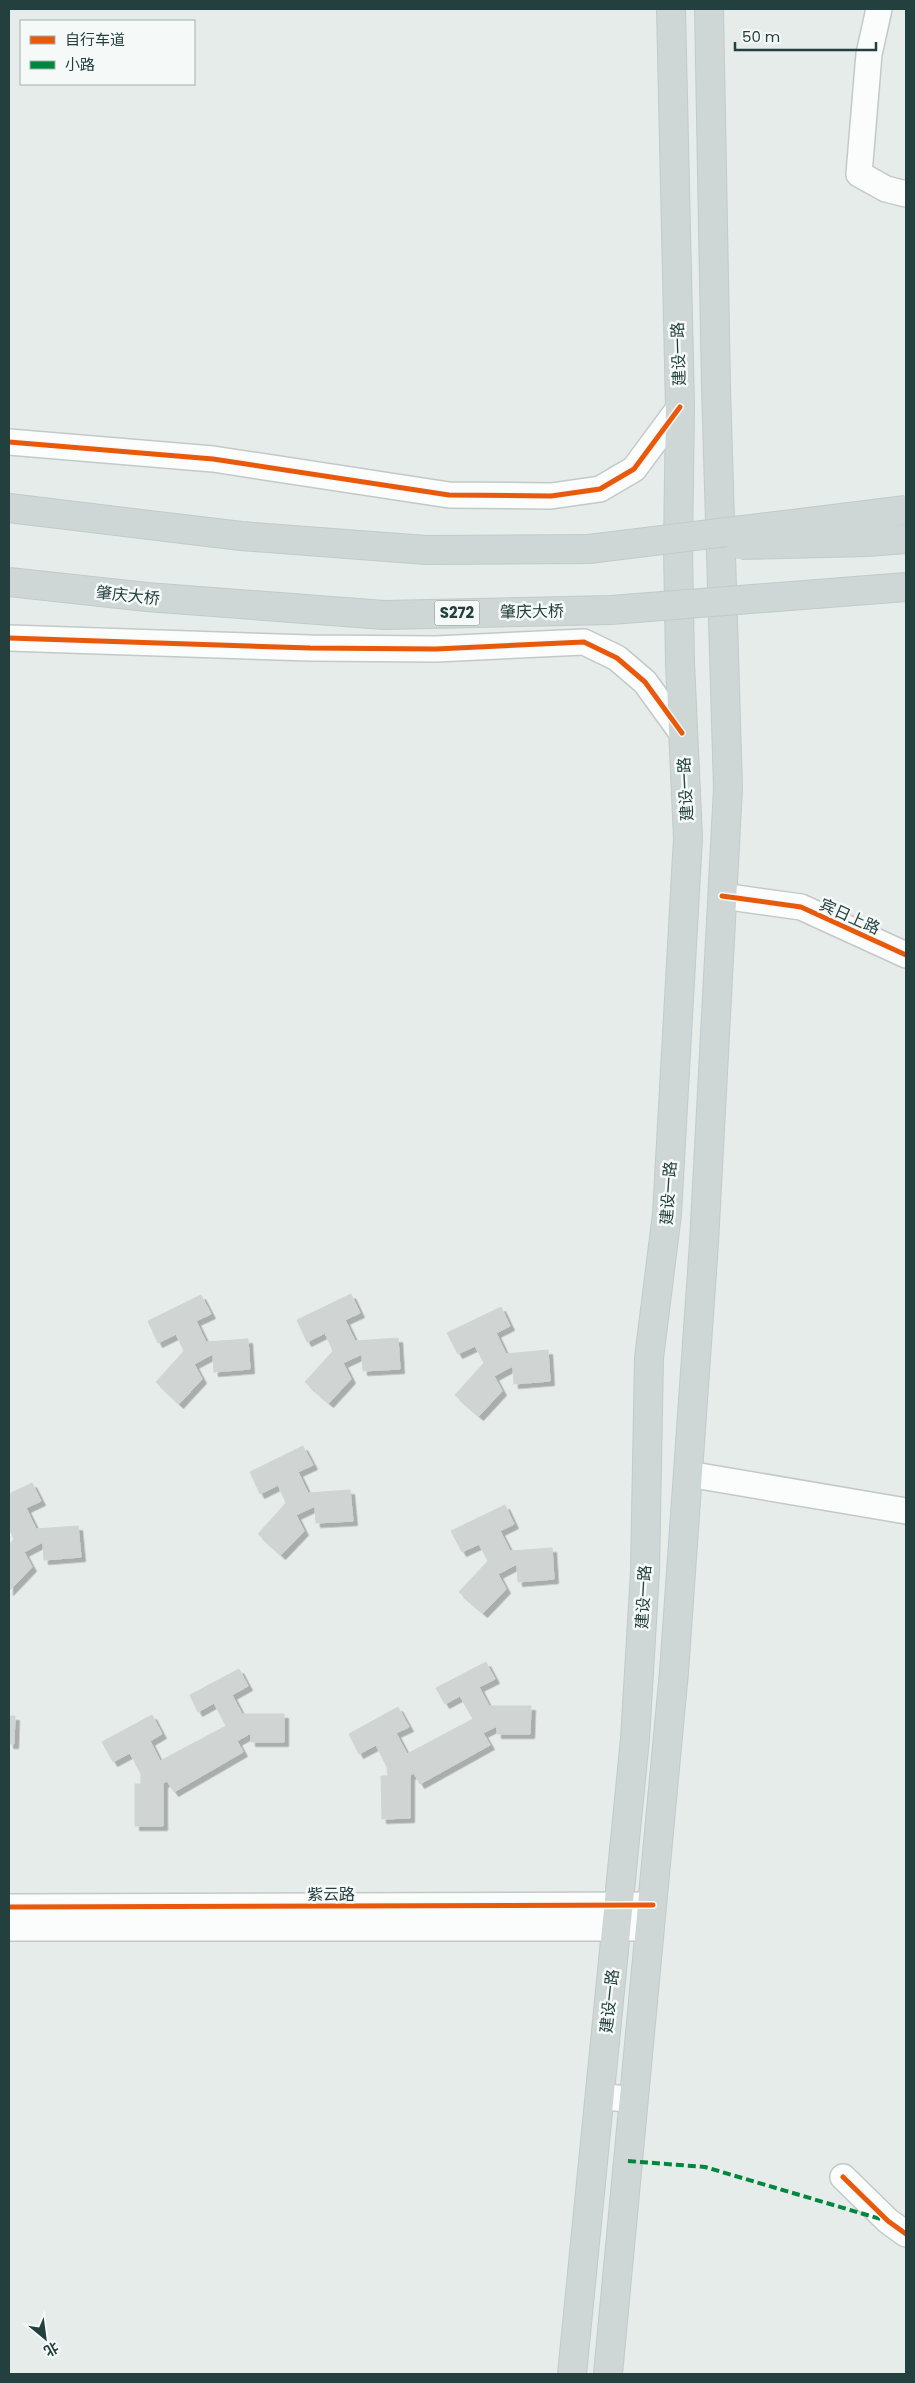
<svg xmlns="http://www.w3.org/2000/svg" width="915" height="2383" viewBox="0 0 915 2383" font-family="Poppins,'Noto Sans SC',sans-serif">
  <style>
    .building { fill: #d0d5d4; stroke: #cfd5d3; filter: url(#shadow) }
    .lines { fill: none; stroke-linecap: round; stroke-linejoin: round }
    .minor-casing { stroke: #c3c9c7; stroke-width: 28 }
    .major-casing { stroke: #c2caca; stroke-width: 30 }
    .minor { stroke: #fbfcfc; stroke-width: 25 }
    .major { stroke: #ced7d6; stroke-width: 28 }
    .major-bridge-casing { stroke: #c2caca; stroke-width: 30; stroke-linecap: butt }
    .major-bridge { stroke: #ced7d6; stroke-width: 28 }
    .quiet { stroke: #00873e; stroke-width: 4; stroke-dasharray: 8 4; stroke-linecap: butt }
    .cycleway-casing { stroke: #f5faf8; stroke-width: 8 }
    .cycleway { stroke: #e8590c; stroke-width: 5 }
    .labels { text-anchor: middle; stroke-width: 5; stroke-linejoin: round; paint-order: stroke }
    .shield { fill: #f5faf8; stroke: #627776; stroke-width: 1 }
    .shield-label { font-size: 15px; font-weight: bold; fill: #233f3e }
    .street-label { font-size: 16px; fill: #233f3e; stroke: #f5faf8 }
  </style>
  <defs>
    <filter id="shadow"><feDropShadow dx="4.5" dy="4.5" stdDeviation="0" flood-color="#0004"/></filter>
  </defs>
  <rect width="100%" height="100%" fill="#e6ecea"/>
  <path class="building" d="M351,1294L360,1313L345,1320L355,1341L398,1338L400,1369L363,1371L362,1354L343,1363L351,1379L329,1403L305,1382L333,1351L325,1333L307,1342L297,1320Z
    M201,1295L211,1314L196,1321L206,1342L248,1339L250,1369L214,1372L213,1354L194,1364L202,1379L179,1404L156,1382L184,1351L176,1334L158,1343L148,1321Z
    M501,1307L510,1326L496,1333L506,1354L548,1350L550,1381L514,1384L513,1366L494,1376L502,1391L479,1416L455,1395L484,1363L475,1346L458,1354L447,1333Z
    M303,1446L313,1465L298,1472L308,1493L350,1490L353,1521L316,1523L315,1506L296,1515L304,1531L281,1555L258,1534L286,1503L278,1485L260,1494L250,1472Z
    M32,1483L41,1501L26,1508L36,1529L78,1526L81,1557L44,1560L43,1542L24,1552L32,1567L9,1591V1545L14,1539L9,1528V1494Z
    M505,1505L514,1524L500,1531L510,1551L552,1548L554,1579L518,1582L517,1564L498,1574L506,1589L483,1613L459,1592L488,1561L479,1544L462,1552L451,1531Z
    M486,1662L495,1679L479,1687L489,1706H531L530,1734H497V1726L483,1733L490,1745L420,1784L414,1773L410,1775V1818L382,1819L381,1776H388L387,1767L376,1745L359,1754L349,1734L398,1707L409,1727L396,1733L407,1754L473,1719L460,1696L445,1704L436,1688Z
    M239,1669L248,1686L232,1695L242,1714H284V1742H251V1733L237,1741L243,1752L174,1792L167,1781L163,1783V1826H135V1784H141V1774L130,1753L113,1762L102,1742L152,1715L162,1734L150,1741L160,1761L226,1726L214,1703L198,1712L190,1695Z
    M9,1716H15L14,1744H9Z"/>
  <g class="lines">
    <defs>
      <path id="minor" d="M879,9L869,54L859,174L886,189L906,194
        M9,442L213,459L449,495L551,496L600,489L634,469L680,407
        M9,638L310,648L436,649L584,642L617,658L645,682L682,733
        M722,896L801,907L906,955
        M688,1474L906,1511
        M9,1907L653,1905
        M9,1928H650
        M600,2096L633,2100
        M843,2177L888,2221L906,2234"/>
      <path id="major" d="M9,508L241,536L426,550L589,549
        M572,2374L635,1739L645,1571L649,1358L667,1214L688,838L680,663L678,548L680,407L671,9
        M608,2374L674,1672L704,1243L728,788L716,387L709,9"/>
    </defs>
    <use href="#minor" class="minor-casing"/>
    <use href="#major" class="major-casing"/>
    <use href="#minor" class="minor"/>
    <use href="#major" class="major"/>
    <defs>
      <path id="major-bridge" d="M741,545L867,542L906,539
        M589,549L906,510
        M9,582L147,597L384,615L611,610L906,587"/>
    </defs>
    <use href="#major-bridge" class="major-bridge-casing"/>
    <use href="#major-bridge" class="major-bridge"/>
    <path class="quiet" d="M628,2161L705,2167L884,2220"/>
    <defs>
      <path id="cycleway" d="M9,442L213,459L449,495L551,496L600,489L634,469L680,407
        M9,638L310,648L436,649L584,642L617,658L645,682L682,733
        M722,896L801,907L906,955
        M9,1907L653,1905
        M843,2177L888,2221L906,2234"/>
    </defs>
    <use href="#cycleway" class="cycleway-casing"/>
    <use href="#cycleway" class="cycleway"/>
  </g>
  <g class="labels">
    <rect class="shield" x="434.5" y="600.5" width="45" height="25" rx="4"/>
    <g class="shield-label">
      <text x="457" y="618">S272</text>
    </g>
    <g class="street-label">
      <text transform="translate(678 354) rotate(-92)" y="6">建设一路</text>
      <text transform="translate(128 595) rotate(6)" y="6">肇庆大桥</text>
      <text transform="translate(532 611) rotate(-1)" y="6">肇庆大桥</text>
      <text transform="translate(685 789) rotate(-93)" y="6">建设一路</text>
      <text transform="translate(850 916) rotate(24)" y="6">宾日上路</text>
      <text transform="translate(668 1193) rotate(-86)" y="6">建设一路</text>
      <text transform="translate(643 1597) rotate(-87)" y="6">建设一路</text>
      <text x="331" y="1900">紫云路</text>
      <text transform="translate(609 2001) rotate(-84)" y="6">建设一路</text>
    </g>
  </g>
  <rect width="915" height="2383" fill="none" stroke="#233f3e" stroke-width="20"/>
  <rect x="20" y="20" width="175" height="65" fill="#f5faf8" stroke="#a1afae"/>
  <rect x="30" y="36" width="25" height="8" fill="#e8590c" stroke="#a1afae"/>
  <text x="65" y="45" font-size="15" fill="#233f3e">自行车道</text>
  <rect x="30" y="61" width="25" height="8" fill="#00873e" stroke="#a1afae"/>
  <text x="65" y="70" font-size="15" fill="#233f3e">小路</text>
  <g transform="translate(45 2338) rotate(151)" stroke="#f5faf8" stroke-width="4" paint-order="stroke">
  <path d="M0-4L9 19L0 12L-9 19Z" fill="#233f3e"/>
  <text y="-8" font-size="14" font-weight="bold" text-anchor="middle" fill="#233f3e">北</text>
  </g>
  <path d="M735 42v8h141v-8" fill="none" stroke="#233f3e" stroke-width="2.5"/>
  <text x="742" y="42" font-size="15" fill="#233f3e" stroke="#f5faf8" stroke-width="4" paint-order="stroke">50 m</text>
</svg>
